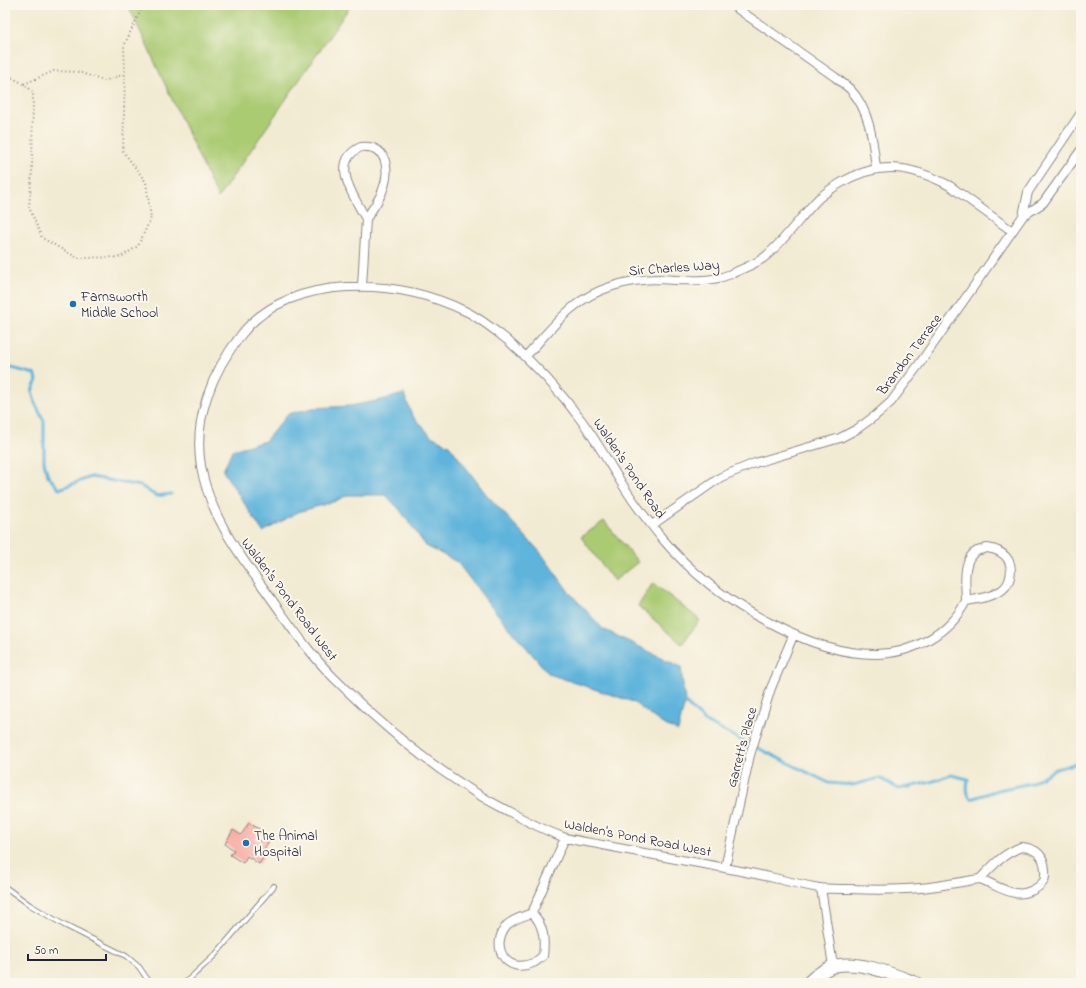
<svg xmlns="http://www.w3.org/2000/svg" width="1086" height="988" viewBox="0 0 1086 988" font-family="'Indie Flower',sans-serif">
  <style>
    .green { fill: #abcb73; stroke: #667657 }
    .water { fill: #5fb4dc; stroke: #406b8c }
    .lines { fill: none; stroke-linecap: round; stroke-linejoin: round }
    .stream { stroke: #5fb4dc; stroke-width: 3 }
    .building { fill: #f8a9a0 }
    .lane-casing { stroke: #8a8687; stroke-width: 6 }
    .street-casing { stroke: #8a8687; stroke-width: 10 }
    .secondary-casing { stroke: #8a8687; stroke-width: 14 }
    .path { stroke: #8a8687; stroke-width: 2; stroke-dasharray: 1 3; stroke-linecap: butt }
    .lane { stroke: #fff; stroke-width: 4 }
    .street { stroke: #fff; stroke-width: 8 }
    .secondary { stroke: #fff; stroke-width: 12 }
    .poi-dot { fill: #1f6fb2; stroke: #fbf7ec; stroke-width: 1.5 }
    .labels { text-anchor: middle; stroke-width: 4; stroke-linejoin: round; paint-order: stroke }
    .street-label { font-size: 14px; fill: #22223b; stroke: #fbf7ec }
    .poi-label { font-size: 14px; fill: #22223b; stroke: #fbf7ec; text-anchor: start }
  </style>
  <rect width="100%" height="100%" fill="#fbf7ec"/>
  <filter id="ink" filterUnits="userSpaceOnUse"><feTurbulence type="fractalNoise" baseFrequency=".025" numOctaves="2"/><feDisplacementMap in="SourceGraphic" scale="8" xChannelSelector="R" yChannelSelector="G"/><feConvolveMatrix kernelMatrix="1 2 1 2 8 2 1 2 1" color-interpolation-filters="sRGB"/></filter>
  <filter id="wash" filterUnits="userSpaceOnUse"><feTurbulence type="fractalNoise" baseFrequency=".012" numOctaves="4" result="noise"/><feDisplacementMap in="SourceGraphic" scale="16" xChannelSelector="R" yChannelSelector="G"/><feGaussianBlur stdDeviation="0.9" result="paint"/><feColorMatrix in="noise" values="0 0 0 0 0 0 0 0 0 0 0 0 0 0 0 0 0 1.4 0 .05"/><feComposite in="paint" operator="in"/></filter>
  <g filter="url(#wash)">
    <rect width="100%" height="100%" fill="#f2ebd3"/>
    <path class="green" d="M128,5H351L218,198Z
      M604,521L638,562L614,581L581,537Z
      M653,583L700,620L682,644L638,606Z"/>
    <path class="water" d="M404,394L412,415L431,436L449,445L486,494L541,553L569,592L603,629L681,667L685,702L678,731L661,723L633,702L549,674L489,604L457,562L426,546L400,510L386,495H348L333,502L298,512L263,532L223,471L232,450L265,441L288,414L313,408L350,406L381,400Z"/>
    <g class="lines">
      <path class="stream" d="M5,366L34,374L37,380L32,391L35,403L44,421V462L48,476L59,489L91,477L141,486L156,496L171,494
        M682,700L707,723L829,783L853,785L880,778L899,789L931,782L951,775L968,779C967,786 966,794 971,799L998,790L1031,783L1056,769L1081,762"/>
    </g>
    <g id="blocks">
      <path class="building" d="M249,823L261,830L256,839L262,842L264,837L269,840L264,850L267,852L259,864L247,856L243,863L230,855L234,850L225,844L233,830L241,835Z"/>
    </g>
  </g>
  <g filter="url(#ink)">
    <use href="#blocks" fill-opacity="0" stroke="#8a8687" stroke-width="1"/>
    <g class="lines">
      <defs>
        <path id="lane" d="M5,887L30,905L64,925L126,956L139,967L150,983
          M185,983L215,955L274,886"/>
        <path id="street" d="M732,5L835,77C840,81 845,85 850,89C870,110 873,141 876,168
          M1080,5L1081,6
          M361,147C389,144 390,173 382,192C378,202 371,211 366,219C355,198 328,162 361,147Z
          M1023,216L1028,192L1081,113
          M362,286L366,219
          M526,356C541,340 555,322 572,308C595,288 629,279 659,279C680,280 709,283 728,275C738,271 759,262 766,256C786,239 801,216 819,198C825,193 832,188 839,184C878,160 911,165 950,186L1012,231
          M652,525L721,477L755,463L840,438L857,429L875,416L891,402L920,363L1023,216L1043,203L1081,150
          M987,548C1003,550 1014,560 1010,577C1009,582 1006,587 1002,590C991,597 979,599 966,601C966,586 961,559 977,551C980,550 984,549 987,548Z
          M966,601C949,634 912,654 875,654C839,654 802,640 770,623C728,602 691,573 660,536C650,523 639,510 630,496C613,471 599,444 581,420C559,390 534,363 506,339C493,329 480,318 465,311C428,293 387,285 347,287C308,289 266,302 241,335C212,372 193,419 201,466C209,513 237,552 265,590C286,619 307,651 333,677C385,729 443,778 508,811C526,821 544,830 563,837C575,841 589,842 602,845C628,850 655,855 681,860C711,865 741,871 770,877C786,881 803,885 819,888C829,889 840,889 850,889C873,890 897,890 920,888C940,886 960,882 980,879
          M1021,847C1036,848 1044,855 1045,870C1045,874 1046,879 1043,882C1037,890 1024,895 1015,893C1003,891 991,883 980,879C993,865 1003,854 1021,847Z
          M725,868L750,755L771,688L793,636
          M821,888L833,966
          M532,913C544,925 545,940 543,956C540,958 536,962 533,963C506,975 489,946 507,925C513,919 524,916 532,913L565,838"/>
        <path id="secondary" d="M808,983C815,976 825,969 834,966C859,960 892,974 916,983"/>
      </defs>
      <use href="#lane" class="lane-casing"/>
      <use href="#street" class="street-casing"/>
      <use href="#secondary" class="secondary-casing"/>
      <path class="path" d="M5,74L24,84L33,92L32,172L29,207L42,238L78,258L121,257L138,246L151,218L146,182L123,151L125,74L124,46L143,5
        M24,84L54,71L79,72L104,81L125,74"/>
      <use href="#lane" class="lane"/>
      <use href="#street" class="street"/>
      <use href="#secondary" class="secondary"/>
    </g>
  </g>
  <g class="poi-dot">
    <circle cx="73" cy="304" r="4"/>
    <circle cx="246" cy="843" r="4"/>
  </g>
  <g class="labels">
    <g class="street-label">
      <text transform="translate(674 267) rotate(-4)" y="5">Sir Charles Way</text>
      <text transform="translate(909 354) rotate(-53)" y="5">Brandon Terrace</text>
      <text transform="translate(630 468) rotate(56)" y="5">Walden's Pond Road</text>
      <text transform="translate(290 599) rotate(53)" y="5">Walden's Pond Road West</text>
      <text transform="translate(741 747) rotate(-75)" y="5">Garrett's Place</text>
      <text transform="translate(638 837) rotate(11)" y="5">Walden's Pond Road West</text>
    </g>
    <g class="poi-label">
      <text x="81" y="301">Farnsworth<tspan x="81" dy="16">Middle School</tspan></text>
      <text x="254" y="840">The Animal<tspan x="254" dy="16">Hospital</tspan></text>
    </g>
  </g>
  <rect width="1086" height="988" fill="none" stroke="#fbf7ec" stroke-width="20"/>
  <path d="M28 954v6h78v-6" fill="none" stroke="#22223b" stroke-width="2"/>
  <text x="34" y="954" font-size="12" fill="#22223b" stroke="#fbf7ec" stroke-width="3" paint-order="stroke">50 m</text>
</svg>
